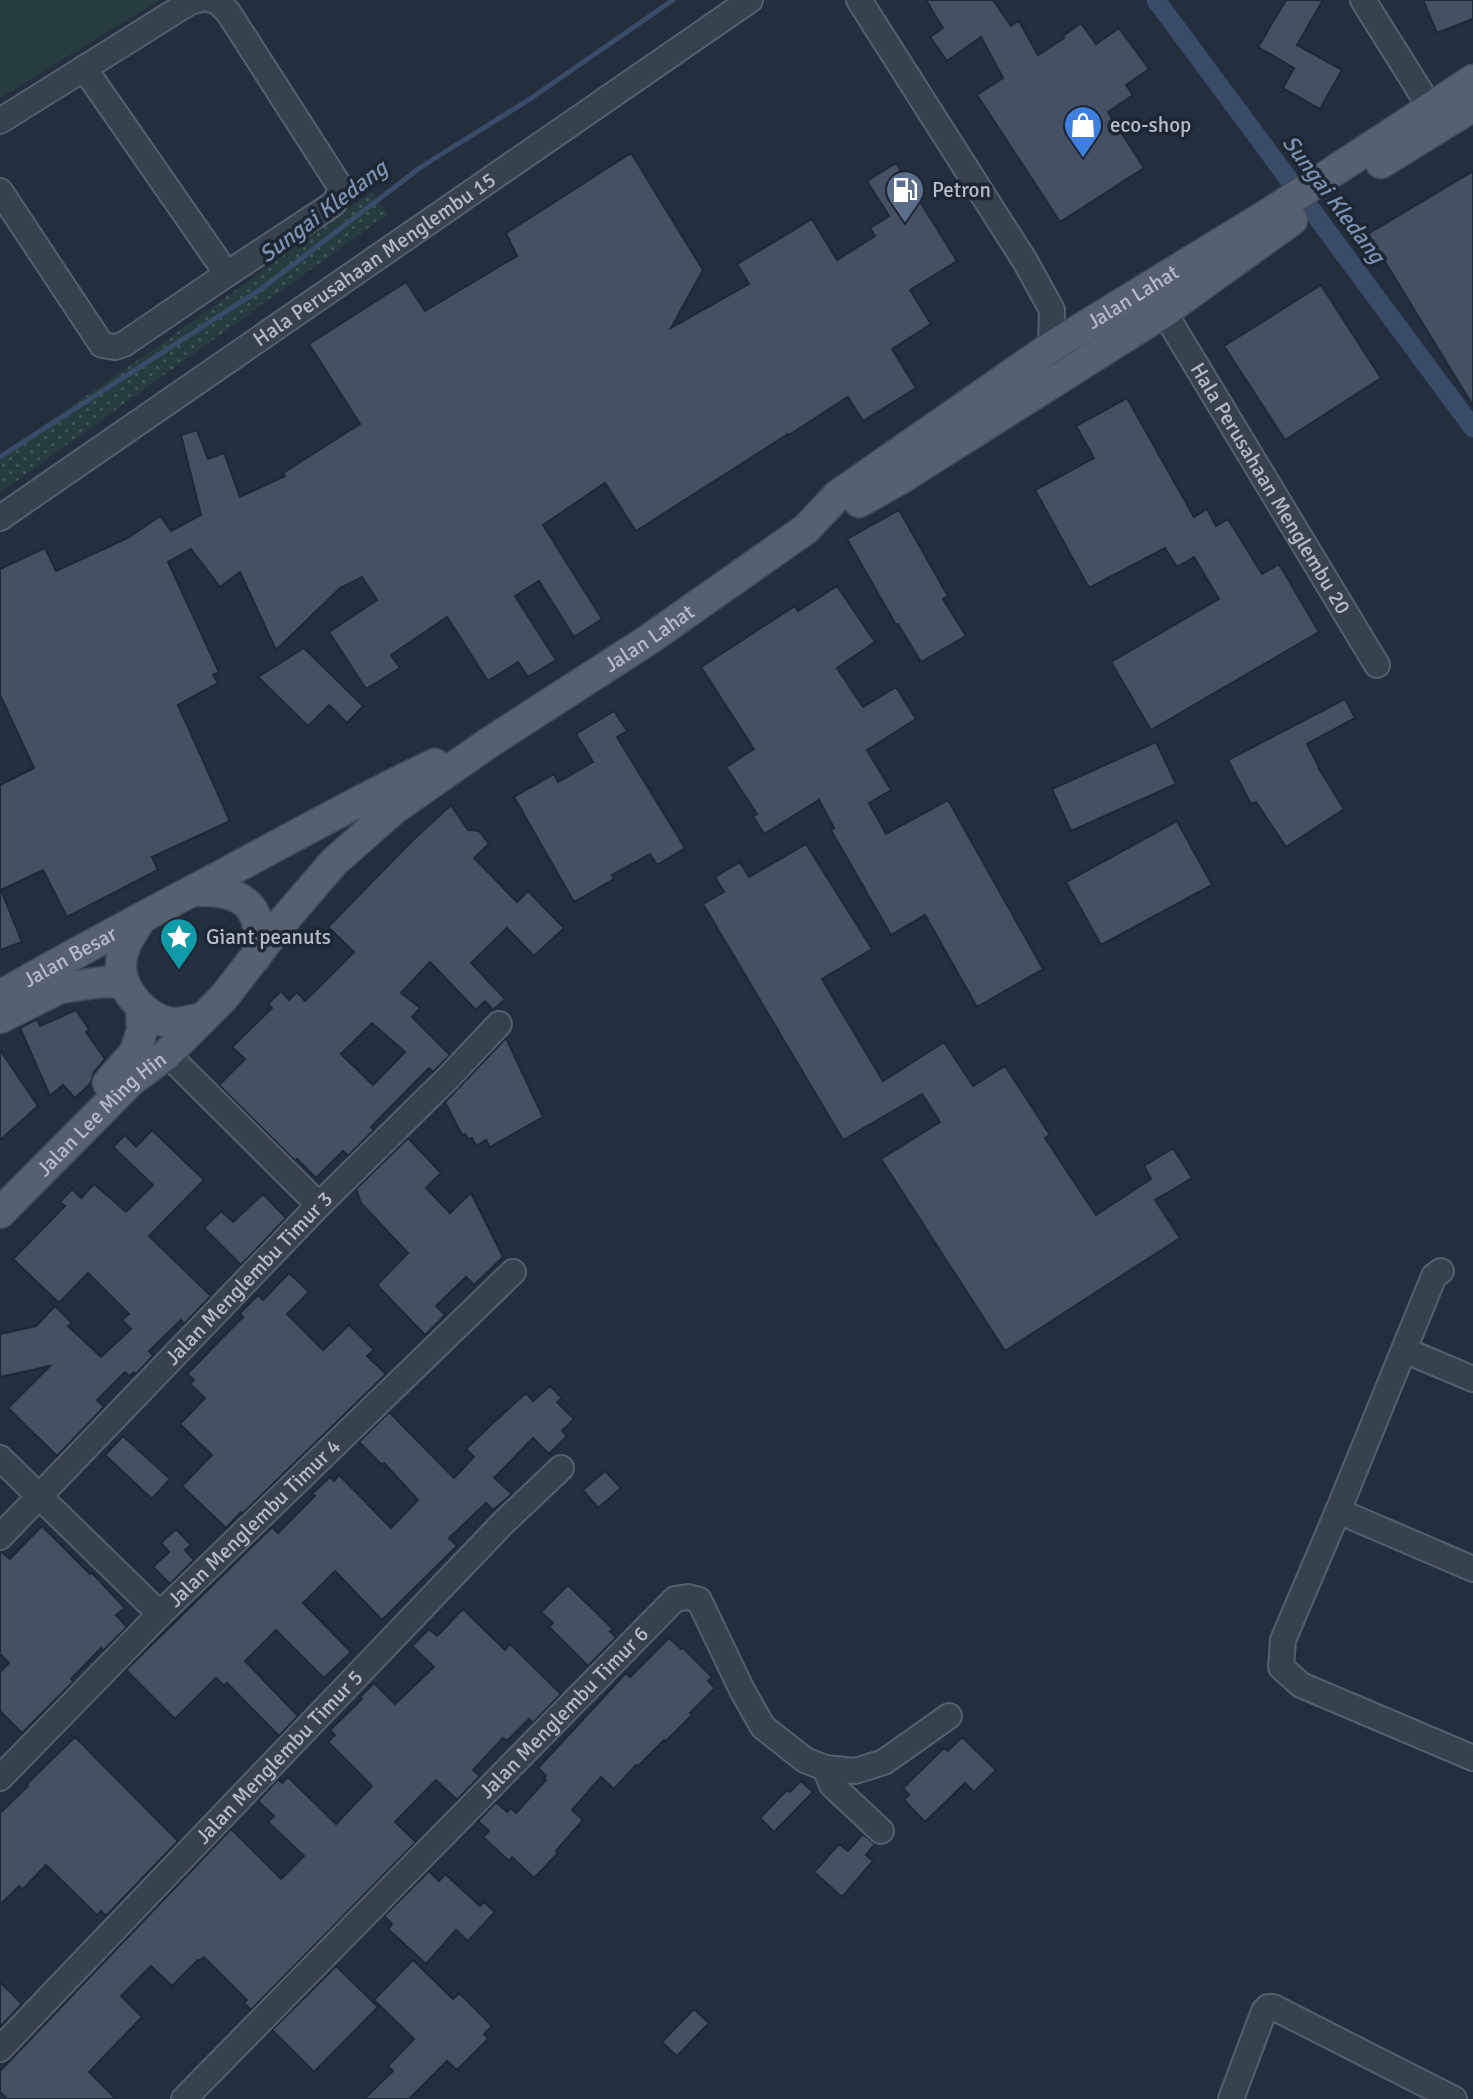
<svg xmlns="http://www.w3.org/2000/svg" width="1473" height="2099" viewBox="0 0 1473 2099" font-family="Signika,sans-serif">
  <style>
    .grass { fill: url(#grass-dots) }
    .green { fill: #263c3f }
    .lines { fill: none; stroke-linecap: round; stroke-linejoin: round }
    .stream { stroke: #394c67; stroke-width: 5 }
    .canal { stroke: #394c67; stroke-width: 19 }
    .building { fill: #455162; stroke: #1f2835; stroke-width: 2; fill-rule: evenodd }
    .minor-casing { stroke: #565f6c; stroke-width: 28 }
    .major-casing { stroke: #414a57; stroke-width: 33 }
    .minor { stroke: #38414e; stroke-width: 24 }
    .major { stroke: #56606e; stroke-width: 30 }
    .labels { text-anchor: middle; stroke-width: 7; stroke-linejoin: round; paint-order: stroke }
    .poi-label { font-size: 21px; fill: #b4bcc9; stroke: #1d2633; text-anchor: start }
    .street-label { font-size: 21px; fill: #b4bcc9; stroke: #1d2633 }
    .water-label { font-size: 23px; font-style: italic; fill: #7c92b1; stroke: #1d2633 }
  </style>
  <defs>
    <pattern id="grass-dots" width="8" height="8" patternUnits="userSpaceOnUse" patternTransform="scale(1.75)"><rect width="8" height="8" fill="#263c3f"/><path d="M2 2h.1M6 6h.1" fill="none" stroke="#435659" stroke-width="1.8" stroke-linecap="round"/></pattern>
  </defs>
  <rect width="100%" height="100%" fill="#242f3e"/>
  <path class="grass" d="M372,191L388,214L0,493V456L168,339Z"/>
  <path class="green" d="M0,0H160L0,98Z"/>
  <g class="lines">
    <path class="stream" d="M0,457L261,289L421,167L530,99L673,0"/>
    <path class="canal" d="M1156,0L1473,428"/>
  </g>
  <path class="building" d="M926,0H993L1011,26L1019,21L1038,55L1064,38L1063,36L1081,23L1096,44L1119,28L1149,69L1126,85L1133,95L1108,112L1144,168L1060,222L977,95L1003,78L981,37L947,61L930,37L943,28Z
    M1286,0H1323L1297,45L1342,70L1320,109L1283,88L1294,68L1258,47Z
    M1423,0H1473V19L1437,33Z
    M631,153L703,270L671,328L749,284L737,264L812,219L837,260L875,236L870,228L889,216L867,181L896,163L957,261L910,290L931,324L892,349L916,388L863,421L848,397L789,435L788,434L636,531L605,483L543,525L602,619L574,637L539,581L515,596L556,660L528,677L518,662L488,681L447,617L391,655L400,668L366,689L329,632L377,600L362,577L340,588L276,650L240,572L220,587L191,549L168,562L219,672L213,675L218,683L178,705L230,821L152,857L158,870L67,917L43,870L1,890L22,942L0,950V785L34,768L0,695V569L45,548L56,571L128,538L160,516L171,531L201,515L181,435L197,430L208,459L224,453L240,497L285,476L283,473L360,424L309,344L406,282L425,311L517,256L506,233Z
    M1473,171V406L1368,234Z
    M1321,285L1381,378L1285,440L1224,346Z
    M1127,398L1194,517L1207,509L1216,526L1228,519L1262,574L1279,564L1319,632L1151,730L1111,662L1219,599L1194,557L1177,567L1165,548L1089,588L1035,490L1094,458L1076,426Z
    M899,510L948,596L943,599L966,636L921,662L898,624L896,625L847,539Z
    M837,586L875,642L837,668L863,707L896,687L916,719L867,750L891,790L869,803L886,834L948,800L1043,969L977,1007L925,915L891,935L831,830L834,828L819,800L764,834L753,816L757,814L726,767L754,749L701,667L795,606L798,611Z
    M304,648L363,706L347,723L329,705L308,726L258,677Z
    M1345,699L1355,718L1307,744L1320,769H1319L1344,809L1286,847L1256,802L1251,804L1228,760Z
    M614,711L627,731L617,737L685,848L657,865L650,854L612,875L614,879L574,902L514,797L554,774L558,782L593,762L576,734Z
    M1156,742L1176,784L1071,831L1052,789Z
    M451,805L468,830L479,831L489,844L474,858L517,902L528,891L564,928L534,956L507,928L471,963L505,999L493,1010L485,1001L476,1010L430,962L401,993L420,1008L412,1017L450,1055L433,1072L429,1068L371,1127L374,1130L348,1156L343,1151L316,1178L297,1159L295,1161L219,1085L245,1059L232,1047L272,1008L268,1004L281,991L289,1000L297,992L305,1001L354,952L328,927L412,841ZM372,1023L405,1052L373,1085L341,1054Z
    M1177,821L1212,885L1101,945L1066,882Z
    M806,844L872,949L822,979L883,1081L944,1042L973,1086L1005,1066L1050,1135L1045,1138L1096,1215L1151,1179L1144,1166L1173,1148L1192,1178L1155,1200L1180,1238L1005,1351L881,1159L940,1122L922,1094L843,1140L703,904L724,892L715,877L740,862L749,877Z
    M76,1010L89,1029L86,1032L105,1059L94,1072L91,1083L75,1098L63,1085L50,1096L20,1028L37,1019L40,1026Z
    M506,1038L543,1117L490,1147L486,1140L476,1146L472,1138L468,1139L465,1134L462,1135L445,1102Z
    M0,1050L38,1106L0,1140Z
    M152,1130L204,1180L149,1236L211,1296L184,1324L181,1320L149,1351L153,1356L136,1374L134,1372L129,1376L125,1372L97,1400L104,1407L57,1456L8,1408L50,1366L0,1377V1334L36,1326L55,1306L72,1323L68,1326L101,1357L131,1329L122,1320L129,1314L88,1273L59,1303L13,1259L65,1206L60,1202L72,1189L81,1198L94,1184L126,1212L153,1185L113,1147L125,1135L136,1147Z
    M408,1138L441,1173L426,1188L450,1213L471,1193L503,1257L474,1285L466,1277L436,1306L445,1315L425,1335L377,1285L408,1253L361,1203L356,1189Z
    M263,1194L286,1218L241,1265L204,1228L221,1211L233,1222Z
    M289,1273L309,1292L287,1314L323,1350L349,1325L374,1350L367,1356L386,1374L242,1514L241,1512L226,1528L182,1486L212,1455L180,1424L205,1398L190,1384L194,1380L187,1374L243,1317L240,1313L258,1295L263,1300Z
    M550,1386L562,1398L557,1402L574,1419L562,1431L567,1436L549,1454L533,1438L494,1478L512,1494L493,1510L486,1503L449,1538L457,1546L382,1620L335,1571L303,1603L351,1652L324,1678L276,1630L245,1661L298,1716L279,1736L227,1683L224,1686L216,1678L175,1719L126,1670L272,1527L278,1533L315,1496L312,1494L330,1477L334,1481L339,1475L391,1528L418,1500L384,1463L382,1465L359,1442L389,1412L454,1478L474,1457L466,1449L492,1424L526,1393L533,1401Z
    M123,1436L170,1479L152,1499L105,1455Z
    M605,1471L621,1488L598,1508L583,1490Z
    M42,1526L90,1574L92,1573L125,1608L116,1615L127,1627L104,1650L101,1648L71,1679L74,1681L22,1733L0,1711V1672L9,1663L0,1654V1551L10,1559Z
    M176,1529L191,1545L185,1550L194,1560L170,1584L153,1567L169,1552L161,1543Z
    M568,1585L613,1629L610,1631L616,1638L588,1666L549,1627L553,1623L541,1612Z
    M463,1609L505,1650L510,1644L561,1694L533,1723L529,1719L507,1741L503,1738L473,1770L480,1776L457,1800L436,1780L395,1822L416,1842L251,2010L244,2003L247,2000L204,1957L199,1961L198,1960L172,1986L151,1966L121,1996L142,2017L89,2072L116,2099H7L0,2092V2071L231,1829L281,1879L304,1856L268,1822L274,1816L258,1801L278,1779L282,1783L288,1777L336,1824L372,1786L328,1742L335,1735L330,1730L362,1699L360,1697L374,1683L395,1704L434,1667L412,1646L429,1629L437,1636Z
    M669,1638L681,1649L683,1648L712,1677L708,1681L715,1688L690,1713L692,1715L665,1742L664,1740L638,1766L636,1765L614,1789L601,1777L572,1810L583,1820L556,1851L558,1853L534,1878L512,1857L509,1861L483,1837L489,1831L478,1821L496,1802L507,1812L511,1808L516,1813L546,1780L544,1778L546,1776L538,1768L626,1673L630,1677Z
    M75,1737L178,1841L106,1916L101,1911L97,1915L46,1865L23,1889L19,1886L0,1905V1813L28,1786L26,1785L45,1766Z
    M962,1737L996,1770L974,1792L965,1783L925,1822L904,1800L909,1795L903,1788L944,1748L948,1751Z
    M801,1781L813,1792L774,1832L760,1818L787,1790L790,1792Z
    M863,1834L875,1844L866,1855L873,1861L842,1897L814,1872L839,1844L848,1851Z
    M429,1871L439,1881L445,1874L480,1906L484,1902L495,1912L468,1941L456,1930L426,1964L388,1929L392,1924L384,1916Z
    M413,1960L453,1999L459,1993L492,2026L484,2034L488,2039L457,2070L447,2061L409,2099H364L393,2071L388,2066L414,2039L374,2000Z
    M336,1966L378,2007L314,2072L272,2030Z
    M0,1982L22,2004L0,2027Z
    M694,2009L709,2023L677,2056L662,2042Z"/>
  <g class="lines">
    <defs>
      <g id="minor">
        <path d="M859,0L1025,261L1052,310L1051,347"/>
        <path d="M1363,0L1430,107"/>
        <path d="M84,68L227,274L333,204L339,195V185L228,12L218,2L211,0"/>
        <path d="M0,121L190,2L198,0"/>
        <path d="M0,191L102,345L115,347L124,344L227,274"/>
        <path id="s1" d="M1164,312L1377,665"/>
        <path id="s2" d="M0,518L750,0"/>
        <path d="M167,1054L319,1205"/>
        <path d="M1441,1271L1434,1276L1338,1511L1283,1640L1281,1667L1301,1685L1473,1758"/>
        <path d="M1404,1350L1473,1379"/>
        <path d="M0,1458L160,1614"/>
        <path d="M1338,1511L1473,1569"/>
        <path id="s3" d="M0,1537L319,1205L448,1078L499,1024"/>
        <path d="M825,1768L832,1785L881,1831"/>
        <path id="s4" d="M0,1778L160,1614L513,1272"/>
        <path id="s5" d="M0,2049L503,1523L561,1468"/>
        <path id="s6" d="M184,2099L675,1599L688,1597L699,1600L742,1690L763,1727L805,1760L825,1768L855,1771L884,1762L949,1716"/>
        <path d="M1231,2099L1264,2011L1268,2007H1273L1454,2099"/>
      </g>
      <g id="major">
        <path d="M1381,163L1473,106"/>
        <path d="M859,502L900,479L1164,312L1292,220"/>
        <path d="M192,891C241,889 267,904 256,957"/>
        <path d="M140,920C132,933 121,948 121,965C120,991 146,1018 171,1023C180,1024 193,1020 203,1018"/>
        <path id="s7" d="M0,996C74,953 150,913 226,873C295,836 364,797 435,764"/>
        <path d="M0,1018L60,988L103,982L123,983"/>
        <path d="M108,1083L135,1052L142,1031L141,1007"/>
        <path id="s8" d="M0,1213L132,1080L167,1054L224,997L279,926L334,862L394,809L490,742L648,640L806,529L838,495L1051,347L1273,211L1473,80"/>
      </g>
    </defs>
    <use href="#minor" class="minor-casing"/>
    <use href="#major" class="major-casing"/>
    <use href="#minor" class="minor"/>
    <use href="#major" class="major"/>
  </g>
  <defs>
    <symbol id="shop-pin" viewBox="-11 -11 22 30"><path d="M0 17L-7.5 6A9.5 9.5 0 1 1 7.5 6Z" fill="#3f7fe0" stroke="#1d2633"/><path d="M-5-2.5h2.3a2.7 3.5 0 0 1 5.4 0H5L5.5 6h-11ZM-1.5-2.5h3a1.5 2.3 0 0 0-3 0Z" fill="#fff"/></symbol>
    <symbol id="fuel-pin" viewBox="-11 -11 22 30"><path d="M0 17L-7.5 6A9.5 9.5 0 1 1 7.5 6Z" fill="#5c6f8a" stroke="#1d2633"/><path d="M-5.5-6h7V0h2V4h1.3V-2.5L3-4.5l.8-.8L6-3V5H2.5V1h-1V6h-7ZM-4.2-4.7v3.2H.2V-4.7Z" fill="#fff"/></symbol>
    <symbol id="sight-pin" viewBox="-11 -11 22 30"><path d="M0 17L-7.5 6A9.5 9.5 0 1 1 7.5 6Z" fill="#0f9aa8" stroke="#1d2633"/><path d="M0-6L1.8-2.2L6-1.7L2.9 1.2L3.7 5.4L0 3.3L-3.7 5.4L-2.9 1.2L-6-1.7L-1.8-2.2Z" fill="#fff"/></symbol>
  </defs>
  <g fill-rule="evenodd">
    <use href="#shop-pin" x="1061" y="103" width="44" height="60"/>
    <use href="#fuel-pin" x="883" y="168" width="44" height="60"/>
    <use href="#sight-pin" x="157" y="915" width="44" height="60"/>
  </g>
  <g class="labels">
    <g class="poi-label">
      <text x="1110" y="132">eco-shop</text>
      <text x="932" y="197">Petron</text>
      <text x="206" y="944">Giant peanuts</text>
    </g>
    <g class="street-label">
      <text dy="7" stroke="none"><textPath href="#s2" startOffset="455">Hala Perusahaan Menglembu 15</textPath></text>
      <text dy="7" stroke="none"><textPath href="#s8" startOffset="1466">Jalan Lahat</textPath></text>
      <text dy="7" stroke="none"><textPath href="#s1" startOffset="206">Hala Perusahaan Menglembu 20</textPath></text>
      <text dy="7" stroke="none"><textPath href="#s8" startOffset="873">Jalan Lahat</textPath></text>
      <text dy="7" stroke="none"><textPath href="#s7" startOffset="80">Jalan Besar</textPath></text>
      <text dy="7" stroke="none"><textPath href="#s8" startOffset="142">Jalan Lee Ming Hin</textPath></text>
      <text dy="7" stroke="none"><textPath href="#s3" startOffset="359">Jalan Menglembu Timur 3</textPath></text>
      <text dy="7" stroke="none"><textPath href="#s4" startOffset="360">Jalan Menglembu Timur 4</textPath></text>
      <text dy="7" stroke="none"><textPath href="#s6" startOffset="542">Jalan Menglembu Timur 6</textPath></text>
      <text dy="7" stroke="none"><textPath href="#s5" startOffset="404">Jalan Menglembu Timur 5</textPath></text>
    </g>
    <g class="water-label">
      <text transform="translate(1334 199) rotate(53)" y="8">Sungai Kledang</text>
      <text transform="translate(323 211) rotate(-37)" y="8">Sungai Kledang</text>
    </g>
  </g>
</svg>
